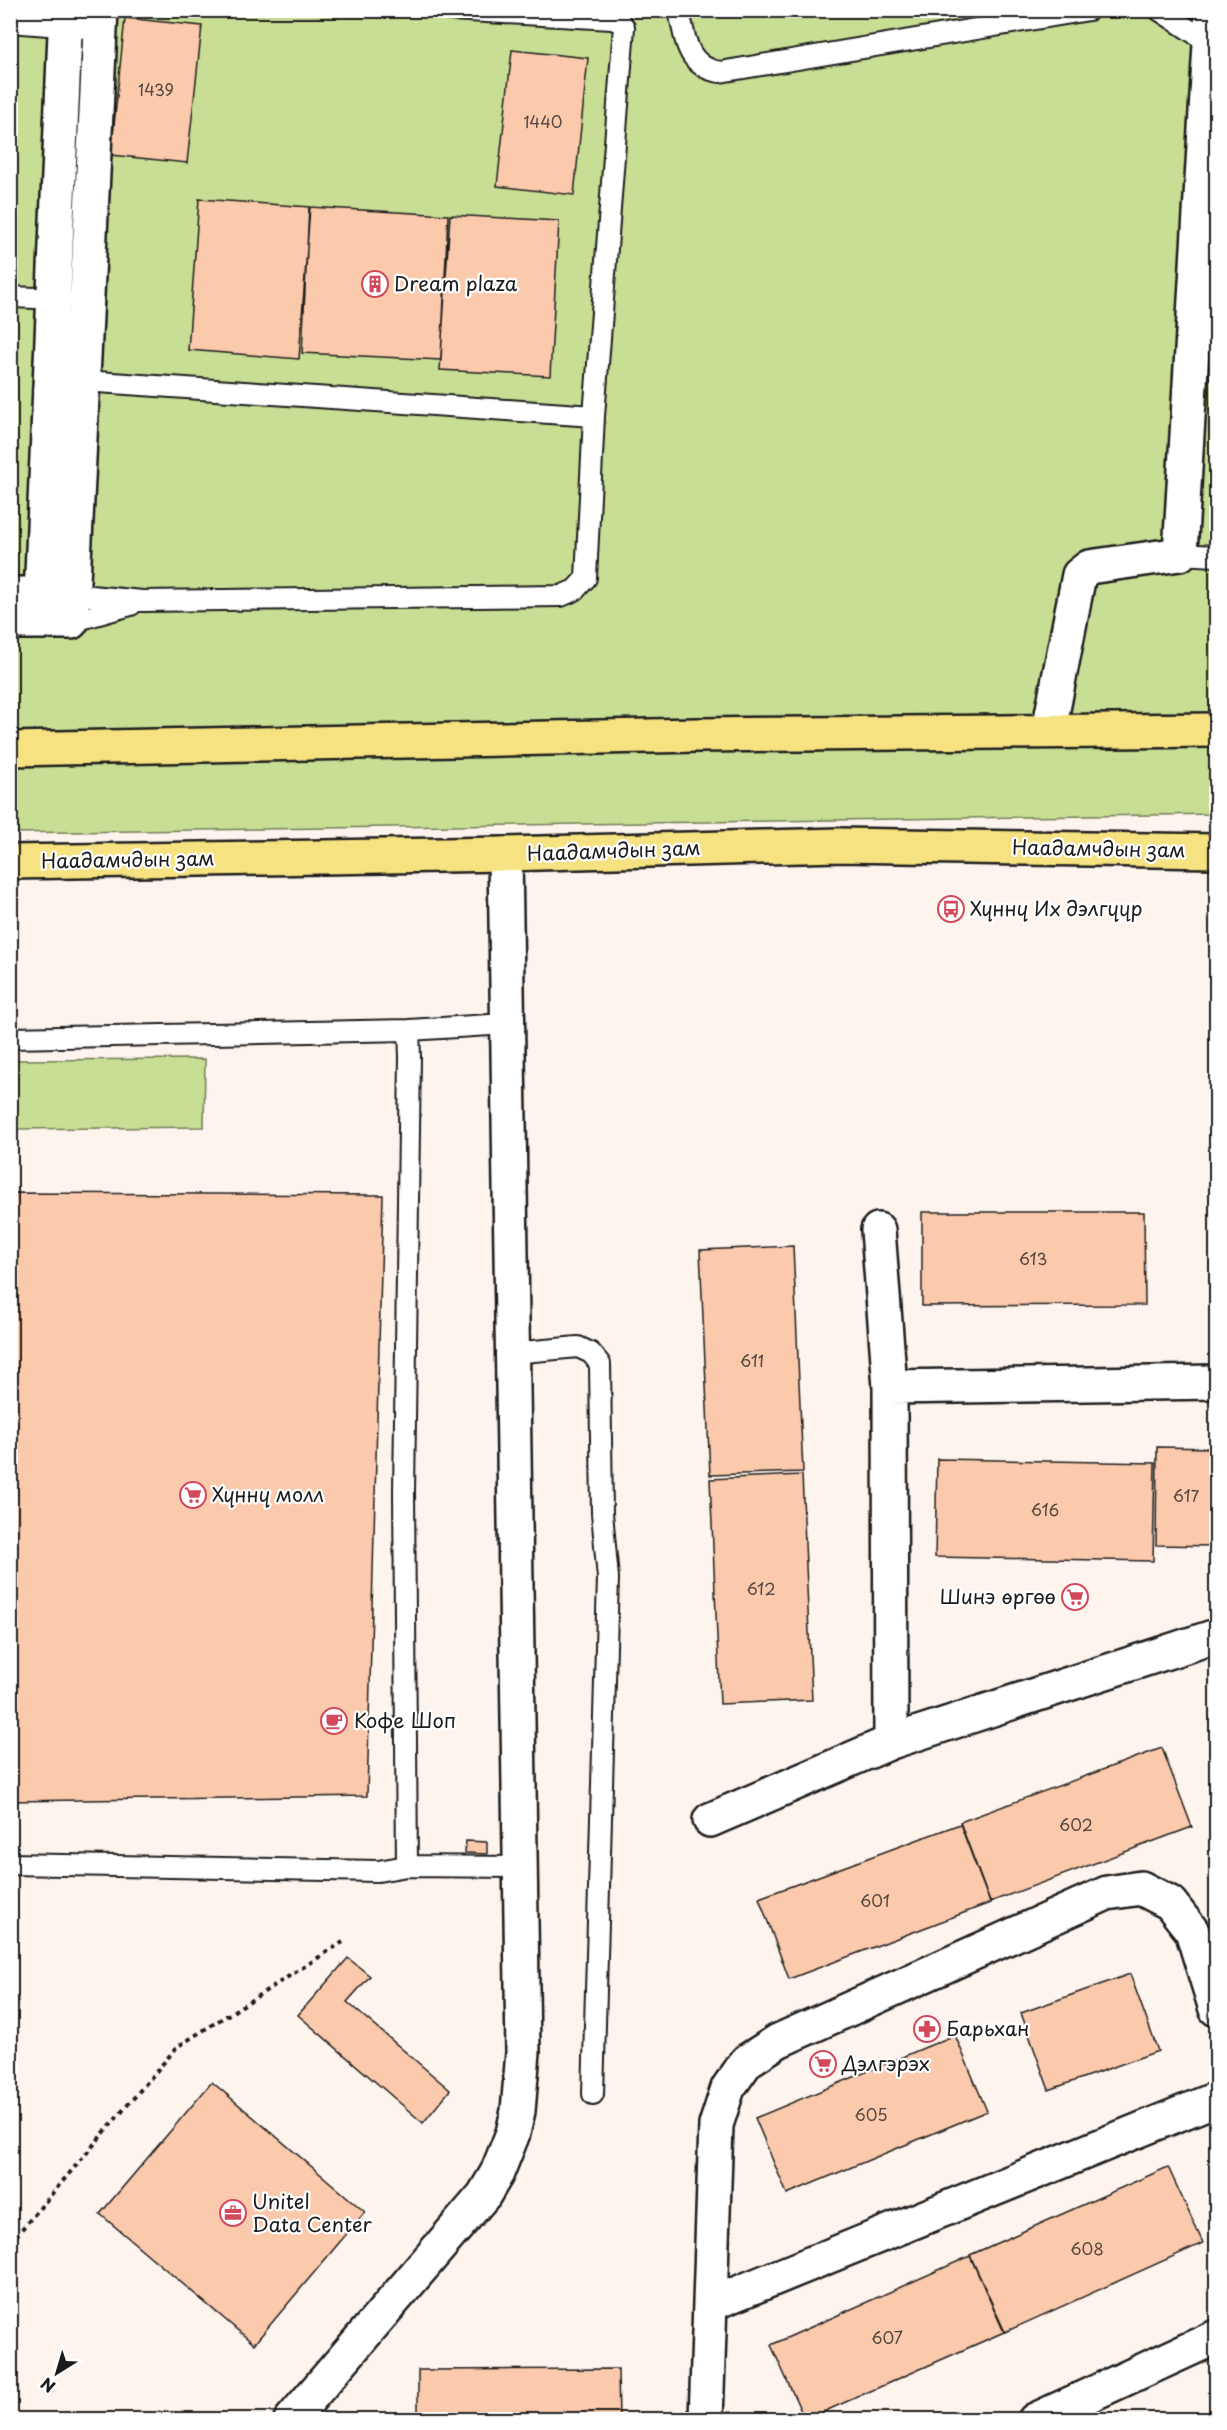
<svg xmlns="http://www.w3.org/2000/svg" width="1227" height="2430" viewBox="0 0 1227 2430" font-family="'Playpen Sans',sans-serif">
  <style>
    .green { fill: #c7de94; stroke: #727d58; stroke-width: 1.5 }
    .building { fill: #fbc9ab; stroke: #1c1c1c; stroke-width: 1.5 }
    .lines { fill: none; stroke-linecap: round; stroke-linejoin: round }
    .lane-casing { stroke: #1c1c1c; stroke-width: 24 }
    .street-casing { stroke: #1c1c1c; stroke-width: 38 }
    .highway-casing { stroke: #1c1c1c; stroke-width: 38 }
    .path { stroke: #1c1c1c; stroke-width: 4; stroke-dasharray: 4.5 4.5; stroke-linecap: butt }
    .lane { stroke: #fff; stroke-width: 20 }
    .street { stroke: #fff; stroke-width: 33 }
    .highway { stroke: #f7e281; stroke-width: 33 }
    .labels { text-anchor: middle; stroke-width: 4.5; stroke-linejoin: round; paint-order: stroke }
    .number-label { font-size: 16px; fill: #544740 }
    .poi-label { font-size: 20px; fill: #1c1c1c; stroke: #fff; text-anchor: start }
    .street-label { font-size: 20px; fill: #1c1c1c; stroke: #fff }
  </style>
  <rect width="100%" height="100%" fill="#fef4ee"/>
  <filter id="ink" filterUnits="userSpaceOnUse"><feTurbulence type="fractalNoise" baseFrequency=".0167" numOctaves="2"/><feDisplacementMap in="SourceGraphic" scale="12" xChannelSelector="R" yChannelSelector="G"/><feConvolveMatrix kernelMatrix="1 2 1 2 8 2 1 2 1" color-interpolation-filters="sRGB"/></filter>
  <g filter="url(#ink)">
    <path class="green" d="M10,11H1216V814L11,833Z
      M205,1059L204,1127L11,1129V1060Z"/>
    <path class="building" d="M125,18L202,26L187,163L111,155Z
      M512,50L588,58L574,195L497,186Z
      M199,199L310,207L299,359L188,350Z
      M309,207L448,215L441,360L302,353Z
      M450,215L559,221L550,376L440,370Z
      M10,1193L383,1195L367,1796L10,1801Z
      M922,1212H1144L1145,1305L922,1306Z
      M793,1246L803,1472L710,1475L700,1250Z
      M1157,1447L1216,1448V1546L1156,1545Z
      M937,1459L1155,1463L1153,1561L935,1557Z
      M802,1475L812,1700L720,1704L710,1479Z
      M1162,1748L1192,1827L990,1902L960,1822Z
      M960,1824L990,1903L789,1979L759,1898Z
      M466,1841L487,1842V1854L465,1853Z
      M348,1958L370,1976L347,2002L450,2090L423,2123L298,2015Z
      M1130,1974L1158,2051L1049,2090L1021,2013Z
      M955,2035L987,2111L787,2194L755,2118Z
      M212,2082L365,2212L254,2344L100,2214Z
      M1168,2167L1203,2243L1005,2332L970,2255Z
      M970,2256L1004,2332L805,2420L771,2345Z
      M618,2369L619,2420H418V2370Z"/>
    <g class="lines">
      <defs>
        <path id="lane" d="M679,10C685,39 687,67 720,72L1089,10
          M1159,10L1211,44
          M10,22L100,29
          M10,297L63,299
          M83,381L594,416
          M1180,554L1216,556
          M71,594L142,601L561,596L575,590L586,578L594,416L624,27L620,22L612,19L451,10
          M71,622L131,605
          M10,1038L409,1030L506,1024
          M512,1353L578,1347L591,1353L600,1364L602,1513L608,1578L593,2094
          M10,1864L378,1871L407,1866L522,1867
          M407,1866L404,1492L410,1057L409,1030"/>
        <path id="street" d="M10,594H63
          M40,621L66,10
          M10,622H71L101,10
          M1049,730L1079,575L1089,567L1180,554L1212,10
          M878,1230L890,1387L891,1742
          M890,1387L1216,1382
          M710,1820L891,1742L1216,1636
          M711,2304L1216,2099
          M291,2420L484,2195L497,2173L513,2133L518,2111L523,2052L505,854
          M706,2420L716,2125L728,2088L747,2061L778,2041L1107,1893L1141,1888L1170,1903L1192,1931L1216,2009
          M1035,2420L1216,2337"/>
        <path id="highway" d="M10,749L698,735L1216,730
          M10,862L505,854L839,845L1216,851"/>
      </defs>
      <use href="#lane" class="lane-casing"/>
      <use href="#street" class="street-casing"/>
      <use href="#highway" class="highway-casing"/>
      <path class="path" d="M10,2243L177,2047L343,1942"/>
      <use href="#lane" class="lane"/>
      <use href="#street" class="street"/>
      <use href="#highway" class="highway"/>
    </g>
  </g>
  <defs>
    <symbol id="building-ring" viewBox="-11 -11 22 22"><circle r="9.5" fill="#fff" stroke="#d1495b" stroke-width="1.5"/><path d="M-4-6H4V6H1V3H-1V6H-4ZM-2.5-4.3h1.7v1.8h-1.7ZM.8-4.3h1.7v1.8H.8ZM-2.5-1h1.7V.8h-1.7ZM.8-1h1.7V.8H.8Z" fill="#d1495b"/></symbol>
    <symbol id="bus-ring" viewBox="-11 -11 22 22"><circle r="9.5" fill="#fff" stroke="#d1495b" stroke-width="1.5"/><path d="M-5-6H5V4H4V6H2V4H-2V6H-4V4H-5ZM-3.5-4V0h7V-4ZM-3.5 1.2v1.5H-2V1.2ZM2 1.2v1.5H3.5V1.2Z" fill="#d1495b"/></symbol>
    <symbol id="supermarket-ring" viewBox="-11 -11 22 22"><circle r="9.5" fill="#fff" stroke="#d1495b" stroke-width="1.5"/><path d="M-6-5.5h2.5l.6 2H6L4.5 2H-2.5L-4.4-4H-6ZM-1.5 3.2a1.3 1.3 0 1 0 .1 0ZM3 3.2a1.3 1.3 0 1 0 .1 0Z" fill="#d1495b"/></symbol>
    <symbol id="cafe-ring" viewBox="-11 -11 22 22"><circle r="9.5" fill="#fff" stroke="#d1495b" stroke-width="1.5"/><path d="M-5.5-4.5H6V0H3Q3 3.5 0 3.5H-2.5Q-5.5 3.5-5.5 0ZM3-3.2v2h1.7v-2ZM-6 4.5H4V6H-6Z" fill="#d1495b"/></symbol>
    <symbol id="pharmacy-ring" viewBox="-11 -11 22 22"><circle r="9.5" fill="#fff" stroke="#d1495b" stroke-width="1.5"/><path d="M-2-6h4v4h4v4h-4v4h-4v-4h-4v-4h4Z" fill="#d1495b"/></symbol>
    <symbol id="office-ring" viewBox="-11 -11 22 22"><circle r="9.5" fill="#fff" stroke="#d1495b" stroke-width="1.5"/><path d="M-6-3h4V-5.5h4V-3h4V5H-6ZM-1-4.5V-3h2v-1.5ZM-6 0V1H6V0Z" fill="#d1495b"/></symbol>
  </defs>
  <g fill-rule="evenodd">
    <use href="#building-ring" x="360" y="269" width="30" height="30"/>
    <use href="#bus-ring" x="936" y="894" width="30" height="30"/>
    <use href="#supermarket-ring" x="178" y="1480" width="30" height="30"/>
    <use href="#supermarket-ring" x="1060" y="1582" width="30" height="30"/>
    <use href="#cafe-ring" x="319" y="1706" width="30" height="30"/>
    <use href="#pharmacy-ring" x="912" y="2014" width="30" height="30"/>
    <use href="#supermarket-ring" x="808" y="2049" width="30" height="30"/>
    <use href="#office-ring" x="218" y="2198" width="30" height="30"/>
  </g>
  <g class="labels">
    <g class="number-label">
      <text x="156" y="96">1439</text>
      <text x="543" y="128">1440</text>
      <text x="1033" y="1265">613</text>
      <text x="752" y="1367">611</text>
      <text x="1186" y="1502">617</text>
      <text x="1045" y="1516">616</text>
      <text x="761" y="1595">612</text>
      <text x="1076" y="1831">602</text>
      <text x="875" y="1907">601</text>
      <text x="871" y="2121">605</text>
      <text x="1087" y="2255">608</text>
      <text x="887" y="2344">607</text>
    </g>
    <g class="poi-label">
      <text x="394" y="291">Dream plaza</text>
      <text x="970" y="916">Хүннү Их дэлгүүр</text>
      <text x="212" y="1502">Хүннү молл</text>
      <text x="1056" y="1604" text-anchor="end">Шинэ өргөө</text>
      <text x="354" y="1728">Кофе Шоп</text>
      <text x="946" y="2036">Барьхан</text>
      <text x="842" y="2071">Дэлгэрэх</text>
      <text x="252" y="2209">Unitel<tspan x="252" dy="23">Data Center</tspan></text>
    </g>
    <g class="street-label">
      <text transform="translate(1099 849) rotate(1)" y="7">Наадамчдын зам</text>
      <text transform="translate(614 851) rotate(-2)" y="7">Наадамчдын зам</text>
      <text transform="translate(128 860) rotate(-1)" y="7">Наадамчдын зам</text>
    </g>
  </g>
  <rect width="1227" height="2430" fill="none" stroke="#fff" stroke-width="36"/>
  <rect x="18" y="18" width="1191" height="2394" fill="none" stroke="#1c1c1c" stroke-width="2" filter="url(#ink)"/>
  <g transform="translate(57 2373) rotate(217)" stroke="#ffffff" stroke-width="4.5" paint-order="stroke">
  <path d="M0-4.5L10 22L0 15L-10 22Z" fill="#1c1c1c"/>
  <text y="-9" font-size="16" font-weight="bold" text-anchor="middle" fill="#1c1c1c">N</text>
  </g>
</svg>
